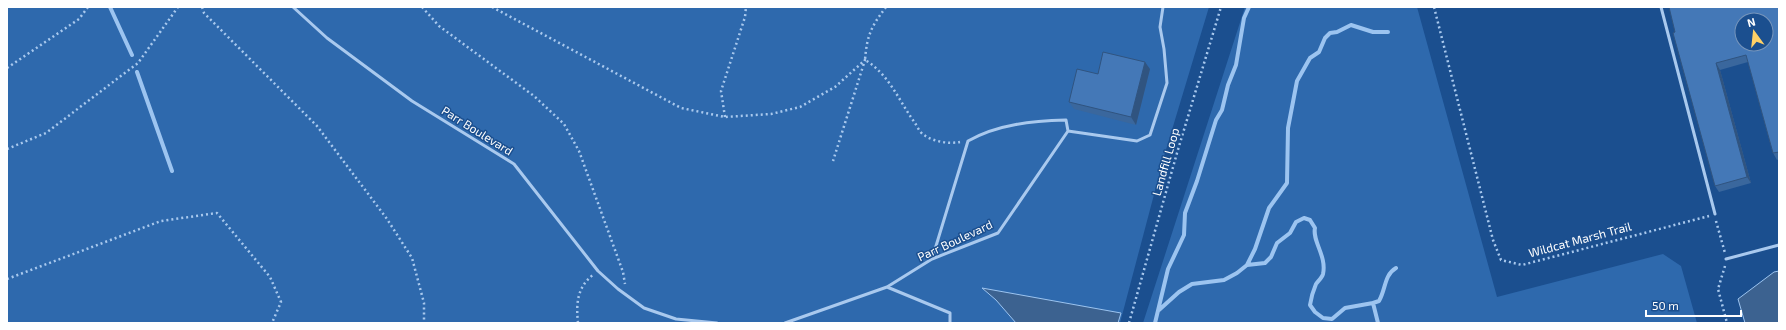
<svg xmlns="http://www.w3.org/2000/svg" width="1786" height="330" viewBox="0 0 1786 330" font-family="'Exo 2',sans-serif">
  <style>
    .green { fill: #2e69ad }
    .water { fill: #3c6290; stroke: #9cc4f0 }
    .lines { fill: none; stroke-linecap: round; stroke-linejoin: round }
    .stream { stroke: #9cc4f0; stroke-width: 4 }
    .path { stroke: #a9c9ee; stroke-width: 2.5; stroke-dasharray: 2 3; stroke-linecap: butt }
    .service { stroke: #a9c9ee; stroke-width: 3 }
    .wall { fill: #3a679d }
    .shaded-wall { fill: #305480 }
    .building { fill: #4478b7; stroke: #305480; fill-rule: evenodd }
    .labels { text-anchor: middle; stroke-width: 3; stroke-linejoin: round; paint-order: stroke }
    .street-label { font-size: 12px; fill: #fff; stroke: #1b4f8f }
  </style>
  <rect width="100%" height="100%" fill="#1b4f8f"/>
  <path class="green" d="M7,7H1209L1165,153L1120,323H7Z
    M1245,7H1417L1497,297L1663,254L1681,266L1697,323H1143Z"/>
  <path class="water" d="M1779,271V323H1745L1738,299L1774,272Z
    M982,288L1121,313L1118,323H1016L996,300Z"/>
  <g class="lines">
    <path class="stream" d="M110,7L132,55
      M137,72L172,171
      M1247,265L1265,263L1271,257L1277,243L1290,233L1296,222L1304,218L1310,220L1315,228C1312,241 1327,256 1323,274C1322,278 1318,281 1316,284C1313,291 1311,298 1310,305L1315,312L1323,318L1332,319L1345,308L1373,303L1378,323
      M1373,303L1379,301C1386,289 1384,275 1396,268
      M1159,310L1179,292L1192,284L1224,280L1237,273L1247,265L1255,249L1269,208L1287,183L1288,128L1297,81L1310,58L1319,52L1325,38L1330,33L1337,32L1351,25L1373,32H1388
      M1155,323L1168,269L1184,235L1185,213L1197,181L1216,120L1222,110L1228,85L1236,65L1244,18L1249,7"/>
    <path class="path" d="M202,7L204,13L317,126L387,219L412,258L424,303V323
      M422,7L439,26L534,96L564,124L579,151L623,272L625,284
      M492,7L681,108L725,117L771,114L800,107L835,87L865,60L833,161
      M886,7C871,27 867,35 865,60C889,74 899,101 915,123C917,126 920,133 924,135C934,142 949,144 960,142
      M1434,7L1493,240L1501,260L1522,265L1709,216
      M7,68L79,19L88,7
      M725,117L721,91L745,17L746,7
      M7,149L46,133L138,63L178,7
      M1716,221L1725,253
      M1725,266L1718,289L1727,323
      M7,279L161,221L217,213L270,277L281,302L272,323
      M578,323C576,304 577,287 593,275
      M1129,323L1177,153L1221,7"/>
    <path class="service" d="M293,7L327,38L412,101L514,164L598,271L618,289L644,308L676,319L717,323
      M1661,7L1715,214
      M1068,131L1137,141L1150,135L1167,83L1164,49L1160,27L1163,7
      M932,259L968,141C998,124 1033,121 1066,120L1068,131
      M1726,259L1779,245
      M887,287L950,313V323
      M785,323L887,287L932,259L998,233L1068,131"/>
  </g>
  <path class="wall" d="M1779,7V159L1777,160L1773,153L1748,62L1720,70L1751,183L1719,192L1715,186L1675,32Z
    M1150,69L1136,125L1074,109L1069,102L1098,74Z"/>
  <path class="shaded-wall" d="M1145,62L1150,69L1136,125L1131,117Z
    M1716,63L1720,70L1751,183L1747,177Z"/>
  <path class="building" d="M1669,7H1779V152L1773,153L1746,55L1716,63L1747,177L1715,186L1673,33L1675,32ZM1742,20H1766V44H1742Z
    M1103,52L1145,62L1131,117L1069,102L1077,69L1098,74Z"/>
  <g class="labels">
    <g class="street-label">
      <text transform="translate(477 131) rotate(32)" y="4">Parr Boulevard</text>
      <text transform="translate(1166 162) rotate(-74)" y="4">Landfill Loop</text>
      <text transform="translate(1580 240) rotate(-15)" y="4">Wildcat Marsh Trail</text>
      <text transform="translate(955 241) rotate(-25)" y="4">Parr Boulevard</text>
    </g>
  </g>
  <rect width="1786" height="330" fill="none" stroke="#ffffff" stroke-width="16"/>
  <g transform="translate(1754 32) rotate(345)"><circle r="19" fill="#1b4f8f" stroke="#7695bc"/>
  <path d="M0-3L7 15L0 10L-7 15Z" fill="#ffd166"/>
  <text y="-6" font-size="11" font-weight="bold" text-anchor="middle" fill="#ffffff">N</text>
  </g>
  <path d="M1646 310v6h95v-6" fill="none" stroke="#ffffff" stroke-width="2"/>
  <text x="1652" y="310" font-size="12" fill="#ffffff" stroke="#1b4f8f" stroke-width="3" paint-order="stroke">50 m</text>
</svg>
